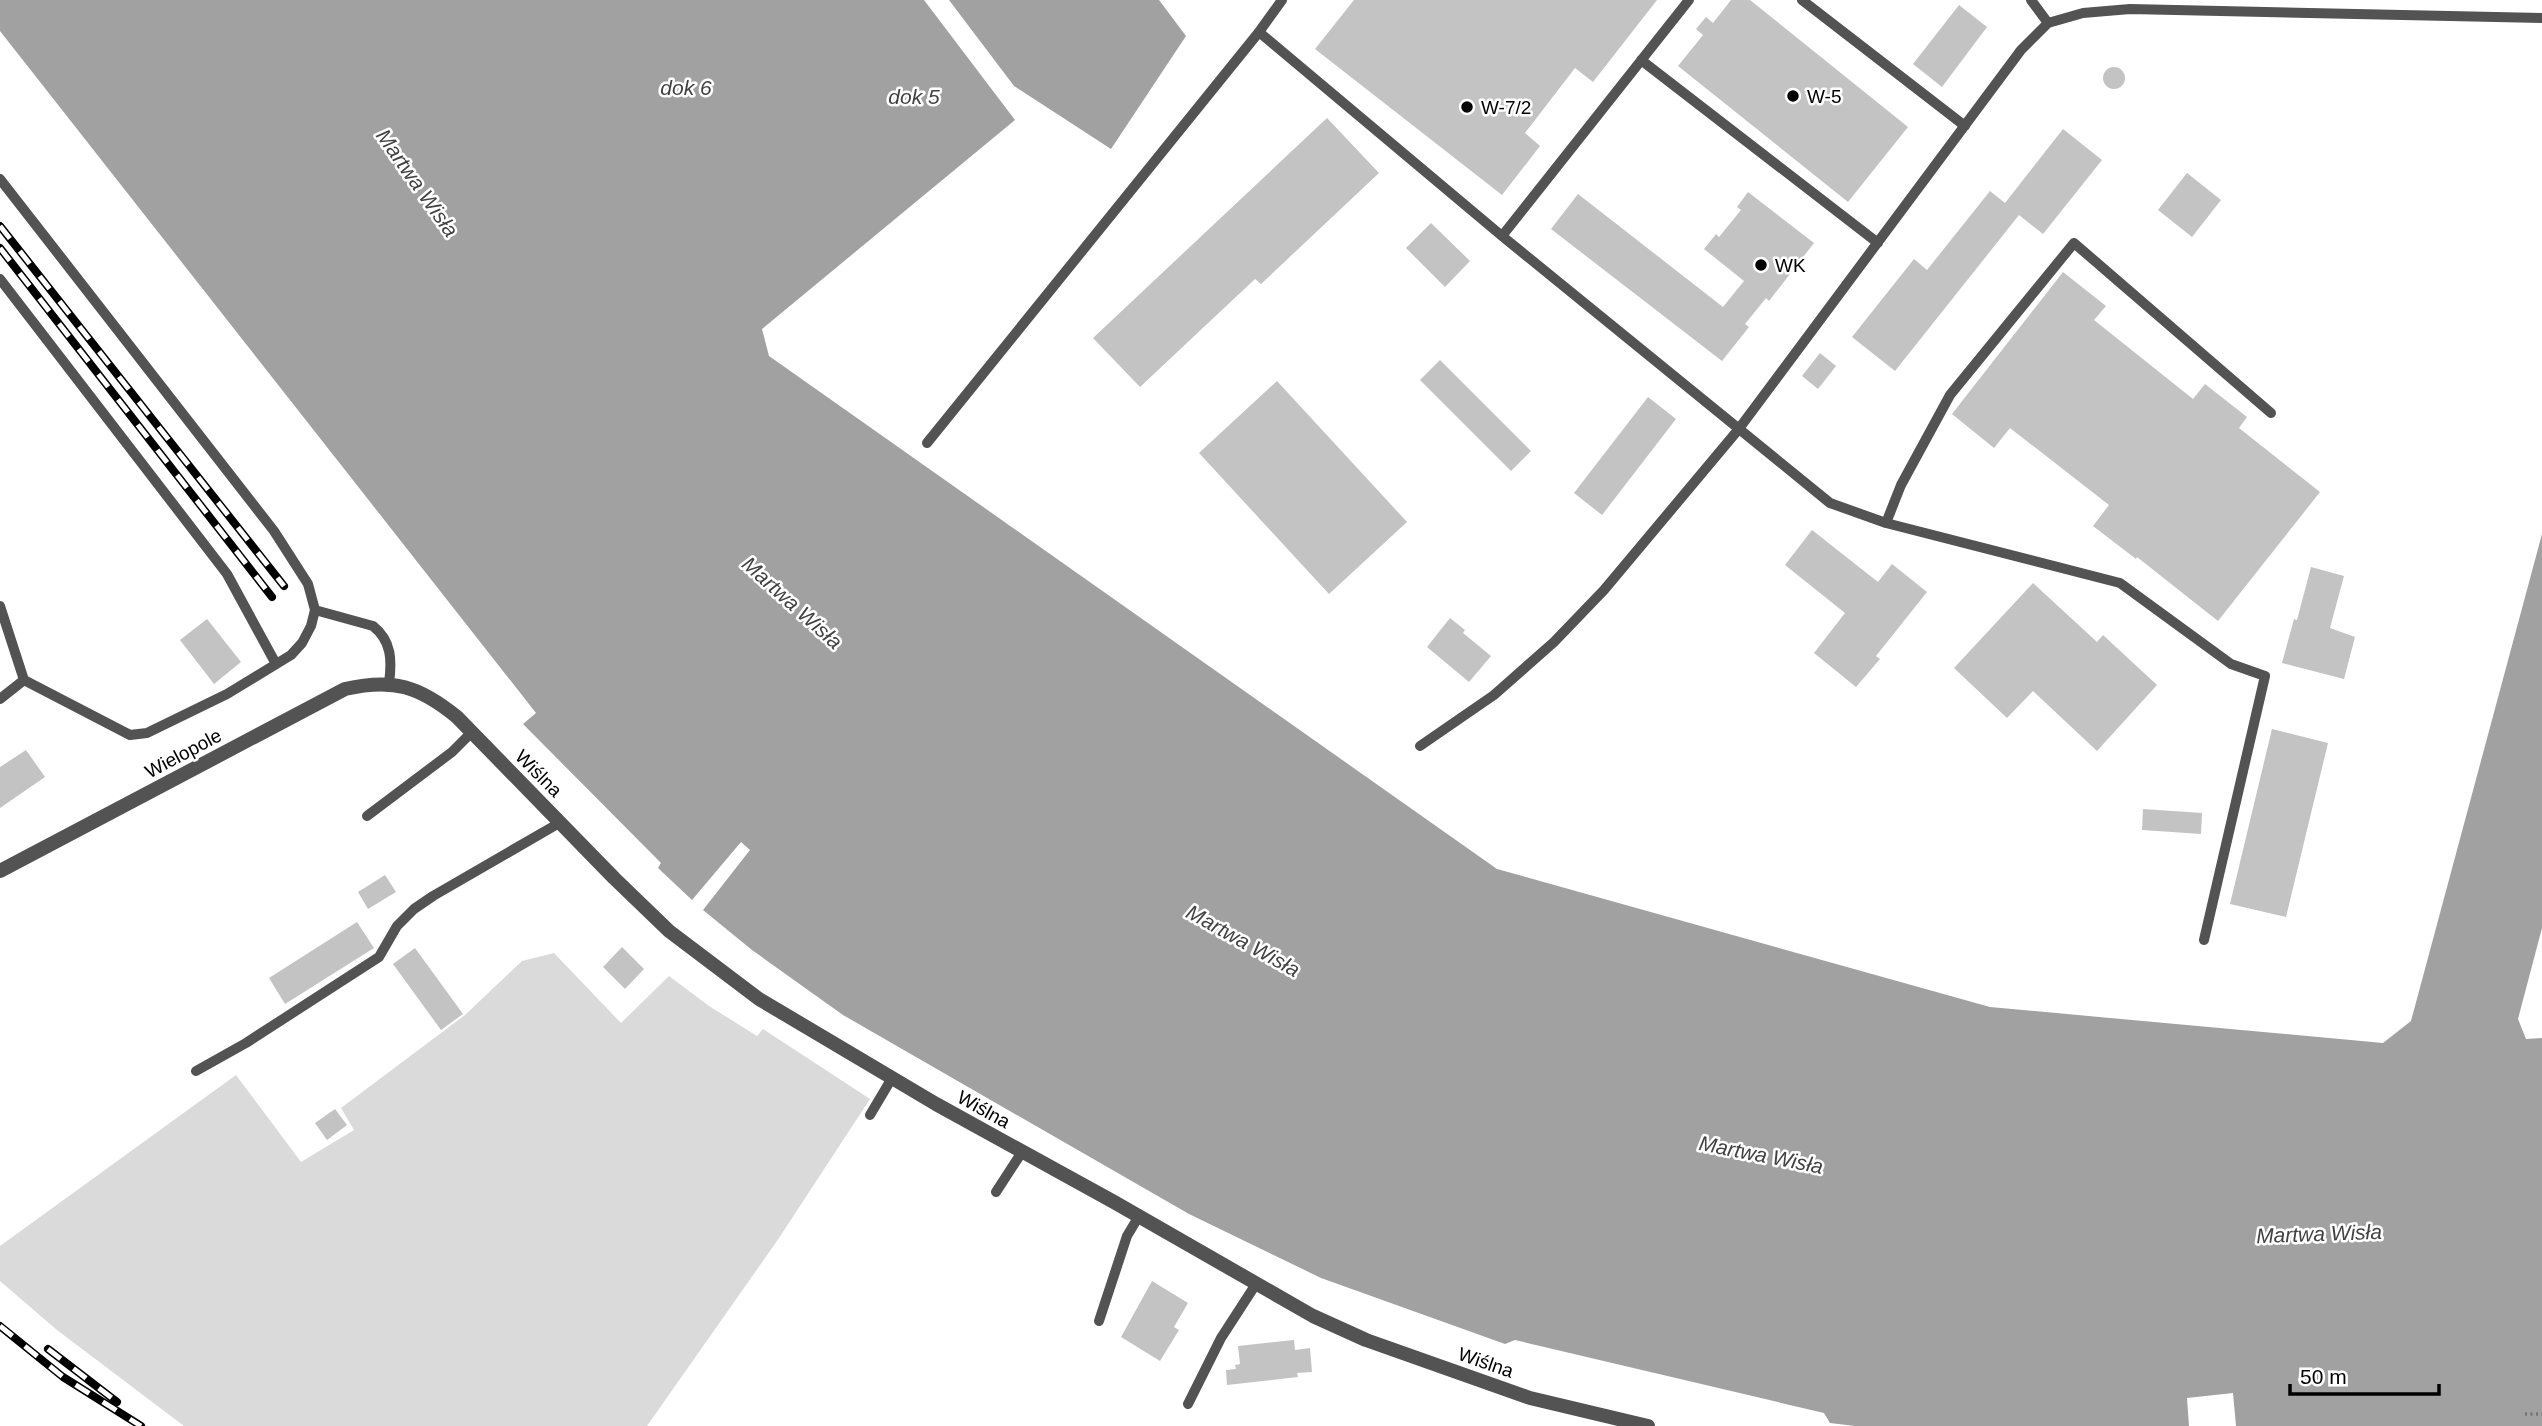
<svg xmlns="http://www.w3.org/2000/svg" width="2542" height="1426" viewBox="0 0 2542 1426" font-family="Arial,sans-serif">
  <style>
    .green { fill: #dadada }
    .water { fill: #a1a1a1 }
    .building { fill: #c3c3c3 }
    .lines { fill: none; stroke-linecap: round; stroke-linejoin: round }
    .path { stroke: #757575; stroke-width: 3.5; stroke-dasharray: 2 3.5; stroke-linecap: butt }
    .lane { stroke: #535353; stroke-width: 10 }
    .street { stroke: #535353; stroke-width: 14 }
    .rail-casing { stroke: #000; stroke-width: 8 }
    .rail { stroke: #fff; stroke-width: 5; stroke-dasharray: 16; stroke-linecap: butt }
    .poi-dot { fill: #000; stroke: #fff; stroke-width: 2.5 }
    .labels { text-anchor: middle; stroke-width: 5; stroke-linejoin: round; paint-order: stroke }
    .poi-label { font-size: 19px; fill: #000; stroke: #fff; text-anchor: start }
    .street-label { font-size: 19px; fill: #000; stroke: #fff }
    .water-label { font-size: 21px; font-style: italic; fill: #424242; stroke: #fff }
  </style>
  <rect width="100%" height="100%" fill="#fff"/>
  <path class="green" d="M554,953L621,1023L669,976L709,1006L757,1036L763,1029L870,1099L777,1241L647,1426H184L57,1330L0,1281V1246L236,1075L301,1162L354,1130L341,1108L465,1015L522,961Z"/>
  <path class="water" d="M0,0H924L1015,120L762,329L769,356L1497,869L1990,1007L2383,1043L2411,1021L2542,534V928L2518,1019L2526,1039L2542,1038V1426H2236L2233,1393L2187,1398L2189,1426H1855L1830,1423L1824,1413L1515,1340L1505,1344L1321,1278L1189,1214L843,1015L752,950L703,910L750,850L741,842L692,900L658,868L661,863L523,724L536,713L0,31Z
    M949,0H1159L1186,36L1111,149L1014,86Z"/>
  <path class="building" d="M1354,0H1657L1593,82L1575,68L1525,133L1540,146L1502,195L1315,49Z
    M1731,0H1750L1908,127L1848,202L1678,66L1703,35L1696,29L1706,17L1713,23Z
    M1959,5L1987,27L1942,87L1913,64Z
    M2103 78a11 11 0 1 1 22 0a11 11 0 1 1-22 0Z
    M1327,118L1379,173L1261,284L1255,279L1140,387L1093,338Z
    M2063,129L2102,160L2043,234L2019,215L1895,371L1852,337L1914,259L1927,270L1990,191L2005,203Z
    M2187,173L2221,200L2192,237L2158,210Z
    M1748,192L1814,243L1769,301L1766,298L1745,324L1749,327L1722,361L1551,229L1578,194L1723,307L1744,281L1704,249L1716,234L1719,237L1741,210L1737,207Z
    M1431,223L1470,261L1445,287L1406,248Z
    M2063,272L2106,306L2094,320L2193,399L2205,384L2247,417L2239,428L2320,492L2218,621L2137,557L2136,559L2093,526L2109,505L2010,428L1994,448L1952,414Z
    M1820,353L1836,366L1818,389L1802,376Z
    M1440,360L1531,451L1511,471L1420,380Z
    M1277,381L1407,522L1329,594L1199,453Z
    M1648,397L1676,419L1602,515L1574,493Z
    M1812,530L1878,582L1892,564L1927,592L1876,656L1880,659L1856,687L1814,653L1845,613L1785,565Z
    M2311,567L2344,576L2330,628L2355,637L2344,679L2282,663L2294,619L2297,620Z
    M2033,583L2097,642L2103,635L2157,685L2097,751L2033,691L2007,718L1954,668Z
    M1450,618L1465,630L1463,633L1491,656L1469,682L1427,647Z
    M207,619L241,662L214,684L180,640Z
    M2272,729L2328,743L2286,917L2230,904Z
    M26,750L45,777L0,808V767Z
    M2143,809L2202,813L2201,834L2142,830Z
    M385,875L396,892L368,909L358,892Z
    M357,922L374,948L285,1004L269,978Z
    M622,947L644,969L625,989L603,967Z
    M415,948L463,1014L441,1030L393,964Z
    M335,1109L347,1125L327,1140L315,1123Z
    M1152,1281L1188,1303L1174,1327L1179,1330L1160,1361L1121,1337Z
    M1294,1340L1295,1350L1310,1348L1312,1372L1297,1373L1298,1377L1227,1385L1226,1370L1236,1369L1235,1365L1240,1364L1238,1346Z"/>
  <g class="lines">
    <path class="path" d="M2525,1414H2542"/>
    <path class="lane" d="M1802,0L1965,126
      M2031,0L2048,23
      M1259,32L1502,236L1830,503L1886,523L2120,583L2231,664L2265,676L2204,940
      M1641,60L1878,243
      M0,179L274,531L308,584L315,610
      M1502,236L1689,0
      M0,279L227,574L276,664
      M927,443L1259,32L1282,0
      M1886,523L1901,485L1950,395L2074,243L2271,413
      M0,606L24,680
      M0,699L24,680L130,735L147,733L227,694L291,655L302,643L311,626L315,610L373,626C392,641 392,661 389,683
      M1420,746L1494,695L1554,642L1604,590L1738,430L2021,50L2048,23L2083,13L2130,9L2542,18
      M367,816L452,752L472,732
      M196,1071L246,1043L379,957L397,926L414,909L433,896L561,822
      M870,1115L892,1078
      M996,1192L1022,1152
      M1099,1321L1127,1236L1139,1216
      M1188,1404L1221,1338L1256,1284"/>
    <path class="street" d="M0,871L345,689C393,678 419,686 457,717L614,878L669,931L759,999L936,1104L1114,1202L1313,1316L1366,1340L1530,1398L1648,1426"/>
    <defs>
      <path id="rail" d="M0,226L284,586
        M0,248L272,597
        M0,1326L63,1377L141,1426
        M48,1349L117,1402"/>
    </defs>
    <use href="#rail" class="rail-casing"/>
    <use href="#rail" class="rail"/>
  </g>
  <g class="poi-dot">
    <circle cx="1793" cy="96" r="7"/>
    <circle cx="1467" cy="107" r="7"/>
    <circle cx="1761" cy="265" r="7"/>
  </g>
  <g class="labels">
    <g class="poi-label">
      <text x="1807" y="103">W-5</text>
      <text x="1481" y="114">W-7/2</text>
      <text x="1775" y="272">WK</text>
    </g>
    <g class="street-label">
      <text transform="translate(183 753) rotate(-28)" y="7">Wielopole</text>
      <text transform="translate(539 773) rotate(45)" y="7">Wiślna</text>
      <text transform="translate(984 1109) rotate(29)" y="7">Wiślna</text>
      <text transform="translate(1486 1362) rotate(19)" y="7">Wiślna</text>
    </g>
    <g class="water-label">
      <text x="686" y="95">dok 6</text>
      <text x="914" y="104">dok 5</text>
      <text transform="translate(417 183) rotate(55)" y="7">Martwa Wisła</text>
      <text transform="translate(792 603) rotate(42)" y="7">Martwa Wisła</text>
      <text transform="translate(1243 941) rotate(29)" y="7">Martwa Wisła</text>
      <text transform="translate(1761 1155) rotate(11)" y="7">Martwa Wisła</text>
      <text transform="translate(2319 1234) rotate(-2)" y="7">Martwa Wisła</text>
    </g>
  </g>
  <path d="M2290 1384v10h149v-10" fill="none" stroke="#000000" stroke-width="3.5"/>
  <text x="2300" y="1384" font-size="21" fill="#000000" stroke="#ffffff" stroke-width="5" paint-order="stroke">50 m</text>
</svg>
